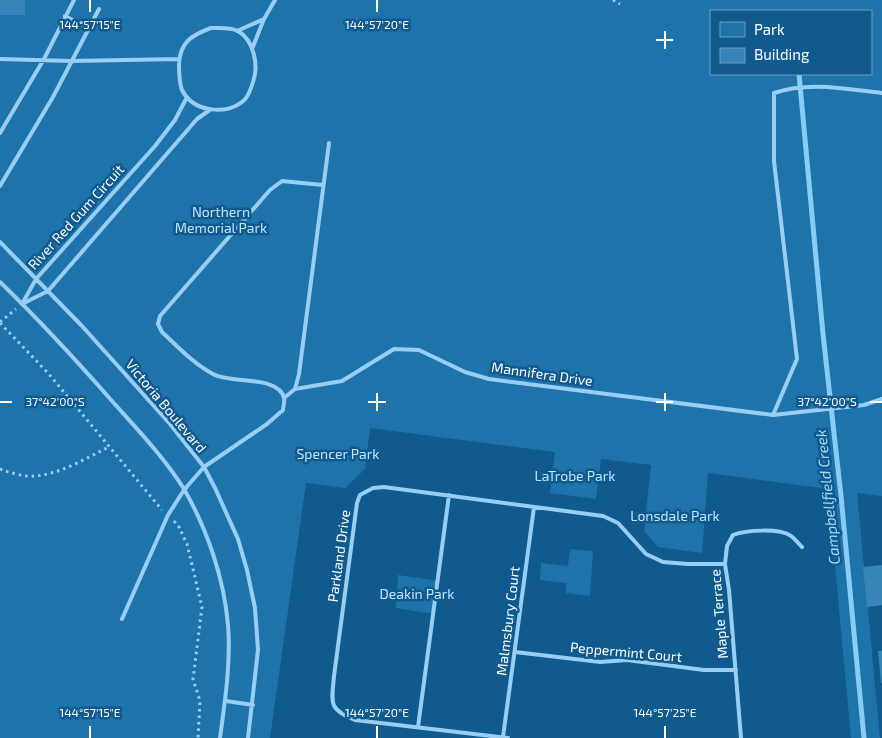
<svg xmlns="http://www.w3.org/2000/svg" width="882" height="738" viewBox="0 0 882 738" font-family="'Exo 2',sans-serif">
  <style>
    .green { fill: #1e73ab; fill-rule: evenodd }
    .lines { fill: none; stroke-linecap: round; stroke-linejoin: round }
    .stream { stroke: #89ccf6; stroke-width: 5 }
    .building { fill: #3884b8 }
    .path { stroke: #98cef3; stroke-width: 3; stroke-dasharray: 2.5 4; stroke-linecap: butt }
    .lane { stroke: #98cef3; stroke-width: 4 }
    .ticks { fill: none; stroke: #fff; stroke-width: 2 }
    .labels { text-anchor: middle; stroke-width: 5; stroke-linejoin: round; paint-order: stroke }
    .park-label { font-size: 14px; fill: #bfe5fd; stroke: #105a8e }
    .street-label { font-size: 14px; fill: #fff; stroke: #105a8e }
    .water-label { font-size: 15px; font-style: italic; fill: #a3d8fa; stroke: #105a8e }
    .ticks-label { font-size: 12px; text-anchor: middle; fill: #fff; stroke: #105a8e; stroke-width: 5; stroke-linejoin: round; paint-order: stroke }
  </style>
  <rect width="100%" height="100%" fill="#105a8e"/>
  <path class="green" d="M0,0H882V496L857,493L880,738H851L828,489L708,473L702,553L658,547L644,531L651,465L601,459L596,499L550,493L555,452L370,428L365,469L345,488L306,483L270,738H0ZM711,11H871V74H711Z
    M570,549L593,551L590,596L566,593V583L540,580L541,563L568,566Z
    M398,575L438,581L434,614L396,608Z"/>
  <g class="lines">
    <path class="stream" d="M799,74L823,334L841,496L864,738"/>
  </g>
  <path class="building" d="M0,0H25V15H0Z
    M882,565V605L867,607L863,567Z
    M878,651H882V683H881Z"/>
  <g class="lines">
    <path class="path" d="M613,0L620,4
      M0,322L16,309
      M0,323L48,373L162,510
      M0,469C11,473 24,477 35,476C61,474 86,458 109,447
      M174,521L179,527L187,544L202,607L193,679L200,701L198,738"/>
    <path class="lane" d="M65,16L89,29
      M211,28C219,28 231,27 238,31C254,40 259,66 253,82C251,89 248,98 242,102C225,115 193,112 182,90C179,82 179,73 179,64C180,42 192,35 211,28Z
      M237,31L264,19
      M252,49L264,19L275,0
      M0,59L72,61L179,59
      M0,133L44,59L74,0
      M0,186L53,97L99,9
      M0,242L82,326L170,424L204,467L215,488L238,539L247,570L255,608L258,650L248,738
      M0,282C39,320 76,360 112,401C137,429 164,457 184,489C207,529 224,578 228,625C231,662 225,701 220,738
      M22,304L48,291L197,119L211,109
      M22,304L36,279L155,146L175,120L187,97
      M295,389L342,381L394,349L419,350L465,372L489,379L773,415L864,405L882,399
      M284,398L295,389L299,374L329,143
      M773,415L797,359L774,161V93C809,81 846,89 882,93
      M122,619L168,515L184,490L204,467L267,424L283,410C283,407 285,402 284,398C279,375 230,384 213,374C194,364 178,347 162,332L158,324L160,316L270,190L282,181L323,185
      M515,652L600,662L627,660L704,670H736
      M226,701L253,705
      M418,727L449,495
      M503,737L534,507
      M508,738L355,720C327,709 332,702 334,676L357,503L360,495L373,488L384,487L603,516L618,523L646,554L663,562L688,564H725
      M741,738L729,590L725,564L727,546L733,535C746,530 780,528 791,536C795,539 799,544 802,547"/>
  </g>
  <path class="ticks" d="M90,0V12M377,0V12M665,31V49M656,40H673M377,393V411M665,393V411M0,402H12M368,402H386M656,402H673M870,402H882M90,726V738M377,726V738M665,726V738"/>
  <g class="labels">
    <g class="park-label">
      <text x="221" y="217">Northern<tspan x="221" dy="16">Memorial Park</tspan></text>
      <text x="338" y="459">Spencer Park</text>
      <text x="575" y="481">LaTrobe Park</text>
      <text x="675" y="521">Lonsdale Park</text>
      <text x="417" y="599">Deakin Park</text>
    </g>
    <g class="street-label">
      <text transform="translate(76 217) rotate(-48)" y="5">River Red Gum Circuit</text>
      <text transform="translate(542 374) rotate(8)" y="5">Mannifera Drive</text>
      <text transform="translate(166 406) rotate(50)" y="5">Victoria Boulevard</text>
      <text transform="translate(339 556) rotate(-82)" y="5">Parkland Drive</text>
      <text transform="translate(719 614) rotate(-95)" y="5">Maple Terrace</text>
      <text transform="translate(508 621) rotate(-83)" y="5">Malmsbury Court</text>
      <text transform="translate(626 652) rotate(5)" y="5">Peppermint Court</text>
    </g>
    <g class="water-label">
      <text transform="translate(828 497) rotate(-96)" y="5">Campbellfield Creek</text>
    </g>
  </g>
  <g class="ticks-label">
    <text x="90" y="29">144°57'15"E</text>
    <text x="377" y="29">144°57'20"E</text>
    <text x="55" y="406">37°42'00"S</text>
    <text x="827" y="406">37°42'00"S</text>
    <text x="90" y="717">144°57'15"E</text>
    <text x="377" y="717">144°57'20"E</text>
    <text x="665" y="717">144°57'25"E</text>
  </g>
  <rect x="710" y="10" width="162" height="65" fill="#105a8e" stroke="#709cbb"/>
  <rect x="720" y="22" width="25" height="15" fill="#1e73ab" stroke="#709cbb"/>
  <text x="754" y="35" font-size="15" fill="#ffffff">Park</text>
  <rect x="720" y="48" width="25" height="15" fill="#3884b8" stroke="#709cbb"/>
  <text x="754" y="60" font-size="15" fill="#ffffff">Building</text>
</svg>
